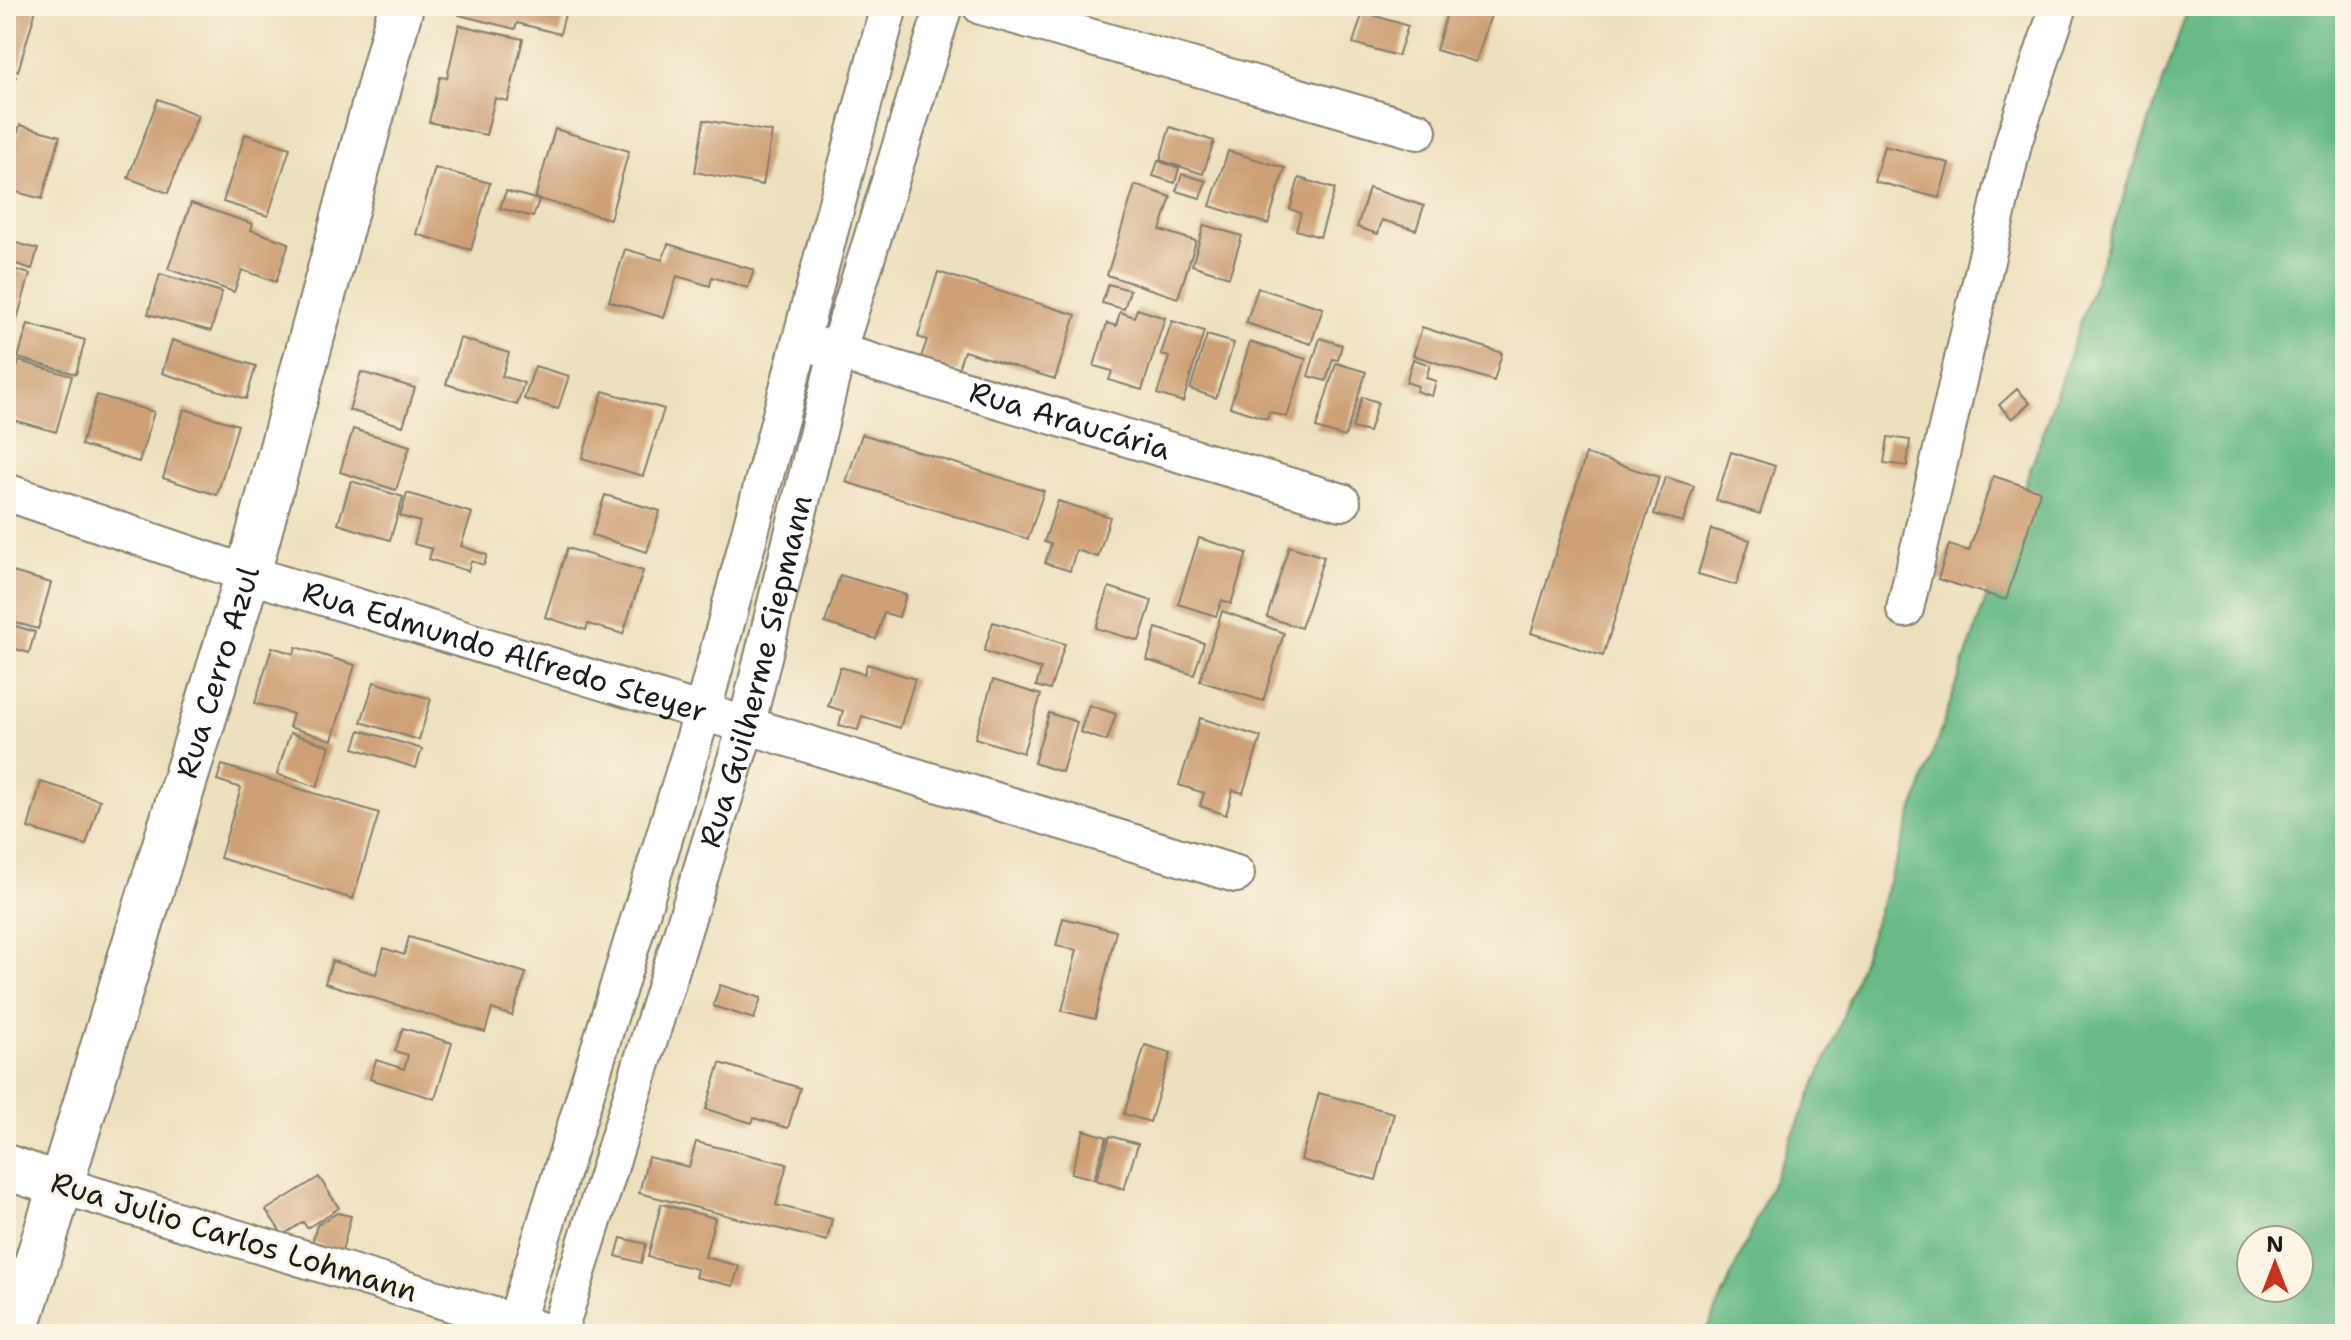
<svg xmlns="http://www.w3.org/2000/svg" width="2351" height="1340" viewBox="0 0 2351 1340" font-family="'Shantell Sans',sans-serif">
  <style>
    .forest { fill: #68ba86; stroke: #426b51; stroke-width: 2; fill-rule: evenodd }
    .building { fill: #cda076 }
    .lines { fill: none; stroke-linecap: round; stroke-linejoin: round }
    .minor-casing { stroke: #847e6d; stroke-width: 40 }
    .tertiary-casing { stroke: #847e6d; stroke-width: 48 }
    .minor { stroke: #fff; stroke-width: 36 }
    .tertiary { stroke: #fff; stroke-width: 44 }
    .labels { text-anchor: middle; stroke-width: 6; stroke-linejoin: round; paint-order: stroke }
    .street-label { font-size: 30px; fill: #1c1c1c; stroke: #fcf5e5 }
  </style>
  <rect width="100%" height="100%" fill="#fcf5e5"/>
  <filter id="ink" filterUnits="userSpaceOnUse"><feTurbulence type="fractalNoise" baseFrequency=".0125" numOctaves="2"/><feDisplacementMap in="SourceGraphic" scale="16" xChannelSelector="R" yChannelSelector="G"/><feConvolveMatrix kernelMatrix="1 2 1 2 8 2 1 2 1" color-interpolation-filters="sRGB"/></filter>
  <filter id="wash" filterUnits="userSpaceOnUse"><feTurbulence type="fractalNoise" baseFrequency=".006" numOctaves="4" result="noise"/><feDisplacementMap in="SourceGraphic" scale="32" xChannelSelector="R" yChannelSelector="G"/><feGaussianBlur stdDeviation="1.8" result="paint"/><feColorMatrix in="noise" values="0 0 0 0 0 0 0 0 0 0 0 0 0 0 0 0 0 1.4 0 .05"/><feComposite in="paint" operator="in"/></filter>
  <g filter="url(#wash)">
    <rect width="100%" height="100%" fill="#ede0be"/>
    <path class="forest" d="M2189,6H2345V1334H1706L1835,1039ZM2251,1240H2299V1288H2251Z"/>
    <g id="blocks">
      <path class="building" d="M6,6H37L18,71L6,67Z
        M461,6H567L560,34L517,23L515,29L459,15Z
        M1449,6L1491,15L1476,62L1436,50Z
        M1363,12L1408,26L1398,56L1353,43Z
        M459,25L523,39L508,101L495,98L486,135L429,122L440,77L447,78Z
        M6,74L16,77L7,108H6Z
        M158,99L198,115L168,193L128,178Z
        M704,120L772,132L763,185L695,172Z
        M20,125L60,136L42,199L6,189V173Z
        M1170,127L1214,141L1203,174L1160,160Z
        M555,129L629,151L610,219L535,198Z
        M245,134L290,148L268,216L223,202Z
        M1884,146L1949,163L1939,198L1874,181Z
        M1228,151L1285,168L1268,224L1210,206Z
        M1158,161L1179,168L1175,183L1153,176Z
        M435,168L490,183L471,250L416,234Z
        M1182,174L1206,181L1200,198L1176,191Z
        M1299,178L1335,189L1320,237L1296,230L1301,213L1290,209Z
        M1135,185L1171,197L1160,230L1196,241L1178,298L1107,275Z
        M1369,188L1424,206L1416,230L1382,220L1378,234L1357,227Z
        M506,191L539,200L533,217L500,208Z
        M191,203L253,224L251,230L289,243L276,282L242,270L234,292L168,269Z
        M1204,225L1242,236L1229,277L1192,265Z
        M6,240L38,249L32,269L6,261Z
        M668,244L754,270L748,288L712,277L710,286L677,276L664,318L609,301L625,249L662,260Z
        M6,267L30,274L14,330L6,328Z
        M938,272L1076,315L1055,379L964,351L957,372L920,360L927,340L918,337Z
        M160,274L222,292L211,331L148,314Z
        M1108,284L1130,290L1124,309L1102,303Z
        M1258,288L1323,308L1311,344L1246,323Z
        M1137,309L1165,318L1142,390L1109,380L1112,371L1094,366L1107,323L1116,326L1120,312L1134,317Z
        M1172,321L1204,331L1183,402L1157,394L1169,357L1161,354Z
        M28,324L85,340L76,374L18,358Z
        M1422,327L1502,353L1494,381L1413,355Z
        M1207,335L1234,343L1216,398L1190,389Z
        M460,338L509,353L502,376L524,383L517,405L446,384Z
        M1320,338L1342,345L1338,360L1333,359L1326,381L1308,376Z
        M172,340L256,366L246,399L162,373Z
        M1250,342L1306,359L1287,417L1269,412L1267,419L1230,407Z
        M1413,359L1430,365L1426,378L1436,381L1432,396L1416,391L1418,386L1406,382Z
        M19,361L72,376L56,432L6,418V405Z
        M1336,363L1366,372L1345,437L1316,428Z
        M535,366L569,376L558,409L524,399Z
        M361,372L415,388L403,426L349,410Z
        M2017,389L2030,403L2012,419L1999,405Z
        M603,391L664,409L643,476L582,458Z
        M97,395L154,412L139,462L81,445Z
        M1362,397L1378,402L1369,432L1352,428Z
        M184,409L238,425L217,495L163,478Z
        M353,429L410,446L396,490L340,472Z
        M862,434L1044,491L1028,539L846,482Z
        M1888,437L1910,440L1907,466L1884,463Z
        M1731,452L1775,466L1760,514L1716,500Z
        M1586,454L1659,477L1603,656L1531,633Z
        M1993,476L2040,491L2006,600L1938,579L1949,545L1969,551Z
        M1665,477L1694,486L1683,522L1654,514Z
        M351,481L403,497L390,540L338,524Z
        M407,493L472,513L461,546L487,555L484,565L471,561L468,571L429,559L432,549L414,544L420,522L400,516Z
        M605,495L660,511L647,552L592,535Z
        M1058,501L1110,517L1098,557L1076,550L1070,571L1045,563L1051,544L1044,542Z
        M1711,529L1750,540L1736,585L1698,574Z
        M1199,538L1247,553L1231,604L1222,600L1216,616L1178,604Z
        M1289,546L1324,557L1301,628L1267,617Z
        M567,548L643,571L623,634L588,624L586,630L545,617Z
        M6,570L51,583L38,629L6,620Z
        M840,575L906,595L899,617L884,613L876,639L825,623Z
        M1109,587L1152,601L1139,641L1096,628Z
        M1222,611L1284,633L1263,701L1200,681Z
        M993,622L1065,644L1050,690L1036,686L1041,669L984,651Z
        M6,623L35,632L29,653L6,646Z
        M1156,628L1204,643L1194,675L1147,660Z
        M272,647L294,654L296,647L355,665L332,740L289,727L293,714L255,703Z
        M867,664L915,679L900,728L862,716L858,730L839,725L843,711L828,706L840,667L864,674Z
        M993,680L1041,695L1023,753L975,738Z
        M374,682L431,699L419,740L361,722Z
        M1089,705L1116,714L1107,741L1080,732Z
        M1049,713L1077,722L1062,772L1034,763Z
        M1200,718L1261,737L1243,793L1233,790L1226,815L1200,806L1204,793L1179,785Z
        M360,730L422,749L416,768L354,748Z
        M290,733L330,746L317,787L277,774Z
        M222,765L379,813L353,899L220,858L241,788L217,780Z
        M41,782L100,800L86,845L28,828Z
        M1063,918L1116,931L1095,1019L1062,1011L1077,950L1056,946Z
        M409,937L526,973L512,1016L492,1009L485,1032L325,983L332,961L376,974L384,948L404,955Z
        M720,985L761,998L754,1019L713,1006Z
        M403,1028L452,1043L435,1099L370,1079L376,1060L404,1069L408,1055L395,1051Z
        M1145,1045L1171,1053L1150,1122L1124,1114Z
        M720,1063L800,1088L788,1128L754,1118L752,1123L706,1109Z
        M1319,1093L1394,1113L1376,1180L1301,1160Z
        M1084,1130L1107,1137L1094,1179L1071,1173Z
        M1110,1136L1138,1144L1124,1189L1096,1180Z
        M696,1142L787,1164L776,1205L832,1219L827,1241L639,1193L648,1157L689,1167Z
        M319,1177L339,1208L307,1228L303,1222L283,1235L266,1210Z
        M661,1204L715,1218L705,1257L739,1266L733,1286L695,1277L697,1269L648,1257Z
        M337,1213L351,1216L342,1251L312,1243L317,1225Z
        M621,1238L646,1244L641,1263L616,1256Z"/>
    </g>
  </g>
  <g filter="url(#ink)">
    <use href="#blocks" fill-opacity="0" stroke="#847e6d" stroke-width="2"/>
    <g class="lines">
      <defs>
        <g id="minor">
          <path d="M981,6L1418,131"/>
          <path id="s1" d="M815,345L1342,502"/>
          <path id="s2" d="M6,492L248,574L1236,874"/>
          <path d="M1905,609L2014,140L2059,6"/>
          <path d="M60,1185L537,1329"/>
          <path d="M512,1334L702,714L889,6"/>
          <path id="s3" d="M558,1334L746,727L837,353L944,6"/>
        </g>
        <g id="tertiary">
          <path d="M6,1167L60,1185"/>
          <path id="s4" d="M15,1334L248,574L401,6"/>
        </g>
      </defs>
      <use href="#minor" class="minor-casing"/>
      <use href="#tertiary" class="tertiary-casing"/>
      <use href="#minor" class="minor"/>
      <use href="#tertiary" class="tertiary"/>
    </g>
  </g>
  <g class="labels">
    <g class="street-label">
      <text dy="10" stroke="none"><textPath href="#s1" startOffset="266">Rua Araucária</textPath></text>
      <text dy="10" stroke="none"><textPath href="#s2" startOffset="524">Rua Edmundo Alfredo Steyer</textPath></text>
      <text dy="10" stroke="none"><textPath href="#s3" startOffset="692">Rua Guilherme Siepmann</textPath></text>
      <text dy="10" stroke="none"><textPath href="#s4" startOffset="692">Rua Cerro Azul</textPath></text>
      <text transform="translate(234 1237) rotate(17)" y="10">Rua Julio Carlos Lohmann</text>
    </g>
  </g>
  <rect width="2351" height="1340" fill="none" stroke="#fcf5e5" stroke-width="32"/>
  <g transform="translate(2275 1264)"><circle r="38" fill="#fcf5e5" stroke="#a29e95" stroke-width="2"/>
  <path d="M0-6L14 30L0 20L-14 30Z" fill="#c8321e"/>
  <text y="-12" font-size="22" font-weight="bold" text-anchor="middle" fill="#1c1c1c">N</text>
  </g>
</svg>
